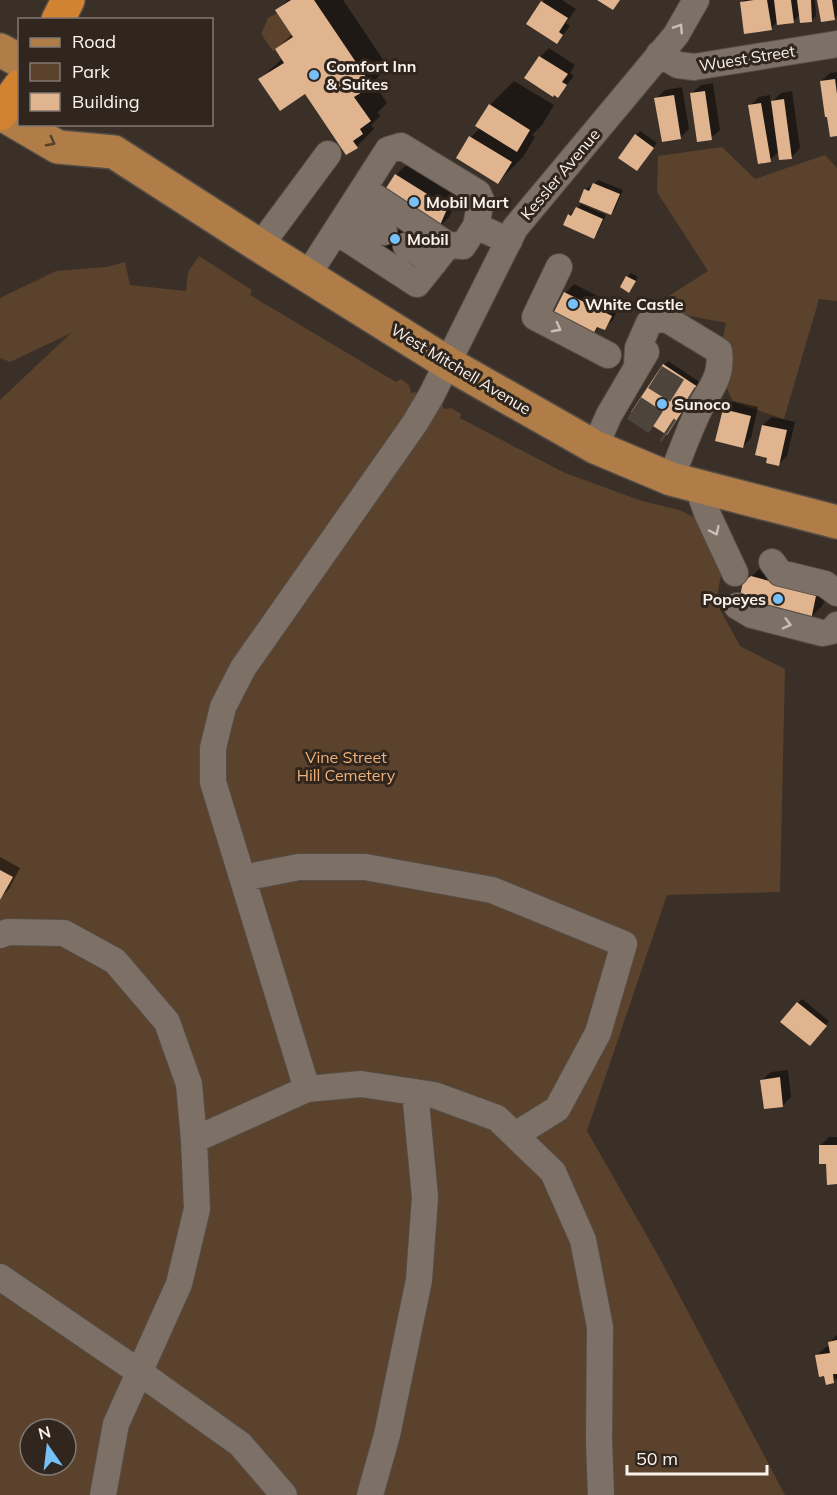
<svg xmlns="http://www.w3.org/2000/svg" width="837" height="1495" viewBox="0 0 837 1495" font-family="Mulish,sans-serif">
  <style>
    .green { fill: #5a422c; fill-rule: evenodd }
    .shadow { fill: #0007 }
    .building { fill: #e0b48f }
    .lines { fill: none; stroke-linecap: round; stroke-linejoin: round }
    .minor-tunnel { stroke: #4d443c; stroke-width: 26; stroke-dasharray: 26 13; stroke-linecap: butt }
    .minor-casing { stroke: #554d45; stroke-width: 28 }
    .major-casing { stroke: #554d45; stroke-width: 36 }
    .highway-casing { stroke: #554d45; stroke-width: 36 }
    .minor { stroke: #7d7167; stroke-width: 26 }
    .major { stroke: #b07c47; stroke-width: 33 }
    .highway { stroke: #d28332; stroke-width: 33 }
    .oneway { stroke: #c8bfb7 }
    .oneway2 { stroke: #56402a }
    .poi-dot { fill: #76c0f7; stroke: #30261e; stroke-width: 2 }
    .labels { text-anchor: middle; stroke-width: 6; stroke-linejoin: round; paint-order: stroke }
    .street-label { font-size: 16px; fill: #faf3ed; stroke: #30261e }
    .poi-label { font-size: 16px; font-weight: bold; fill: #faf3ed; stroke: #30261e; text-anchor: start }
    .park-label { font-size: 16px; fill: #eeb17a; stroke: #30261e }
  </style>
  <rect width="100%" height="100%" fill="#3a3028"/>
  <path class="green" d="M277,13L293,37L273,51L261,34L268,18Z
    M722,147L755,179L825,155L837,168V301L819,299L784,419L733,402L717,366L726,323L650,308L708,271L657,192L658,156Z
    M199,256L252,290L250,295L396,382L401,379L409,385L411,393L416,392L415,399L437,407L442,404L444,409L451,408L461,414L460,418L565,473L642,501L679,510L696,518L723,564L716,602L740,646L785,669L780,892L667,895L587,1131L659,1257L785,1495H0V400L71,333L10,362L0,358V298L56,271L106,267L125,262L130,285L186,291L188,272ZM30,1429H66V1465H30Z"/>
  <path class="shadow" d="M288,0H343L388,67L373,82L387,103L378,112L380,116L371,125L374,129L357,146L305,92L260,79L283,58L277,49L293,33L277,10Z
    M544,0H562L576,9L566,23L570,26L557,42L528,24Z
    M744,0H815L816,16L812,20L800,14L793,22L778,21L771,28L741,3Z
    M819,0H837V16L834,19Z
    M549,48L575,65L570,73L574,76L558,96L526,78L540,57Z
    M837,72V135L821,81L830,73Z
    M514,81L554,105L542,125L532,135L535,137L523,157L498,182L471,137L480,128L490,105Z
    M713,83L720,130L711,138L692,93L701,85Z
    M682,87L689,129L681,137L656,99L665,90Z
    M792,91L800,148L792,157L779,151L770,160L750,106L759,97L770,95L771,103L781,93Z
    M640,131L657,143L640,166L636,135Z
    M409,162L460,194L449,217L436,230L396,175Z
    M598,180L623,190L615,209L611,213L586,190L590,186L592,187Z
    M581,204L606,215L597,234L593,237L565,224L569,215L573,211L575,212Z
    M395,218L418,226L398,260L374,252Z
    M631,273L638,277L629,291L627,277Z
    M574,284L619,307L613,320L604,328L600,326L590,338L565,293Z
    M668,361L701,383L670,430L664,365Z
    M733,401L758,407L751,438L742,447L724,410Z
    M772,417L795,422L787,456L778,465L769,457L763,425Z
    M765,564L830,578L823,605L810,618L745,582Z
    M0,857L20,868L9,889L0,898Z
    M802,999L829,1021L814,1040L798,1003Z
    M788,1070L791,1097L783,1105L762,1080L771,1072Z
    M829,1137H837V1183L820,1146Z
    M837,1335V1378L833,1382L817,1355L826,1347L831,1346L830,1342Z"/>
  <path class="building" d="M291,0H314L372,86L354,97L371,121L360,129L363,134L353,141L358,148L346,155L305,94L280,111L258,79L284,63L275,49L293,37L275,10Z
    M597,0H620L613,10Z
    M754,0H767L772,30L744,34L740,2Z
    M774,0H791L794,23L777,25Z
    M797,0H811L812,22L800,23Z
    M817,0H832L835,20L821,22Z
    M541,1L568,18L559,32L563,35L557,44L526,24Z
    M539,56L568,74L562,82L567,85L558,98L554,95L553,97L524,78Z
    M835,79L837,94V136L830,137L827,117H825L820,81Z
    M705,91L712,140L697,142L690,93Z
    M674,95L681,139L662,142L654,98Z
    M784,99L792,159L779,160L771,101Z
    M761,103L771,162L758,164L748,105Z
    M489,104L530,130L517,152L475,126Z
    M635,134L654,148L637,171L618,158Z
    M469,136L512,162L498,184L456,158Z
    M395,174L448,207L437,232L381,196Z
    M593,183L620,194L611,215L579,202L584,189L589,191Z
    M576,207L603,219L594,239L563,225L568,214L571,216Z
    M626,276L636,281L629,293L620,287Z
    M564,292L612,316L605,330L597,327L590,340L550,320Z
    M663,364L698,387L667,435L631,412Z
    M723,409L751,416L743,448L715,441Z
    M762,425L787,430L779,466L766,463L767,458L755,455Z
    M770,575L817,591L811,620L742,602L740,596L743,582L751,576L769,581Z
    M0,870L13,877L0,900Z
    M797,1002L827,1026L810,1046L780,1022Z
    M780,1077L783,1107L764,1109L760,1080Z
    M819,1145H837V1184L827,1185L826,1164H819Z
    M837,1340V1374H833L834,1383L826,1385L824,1376L819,1377L815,1355L830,1353L828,1342Z"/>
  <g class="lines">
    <path class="minor-tunnel" d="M655,377L690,399
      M634,408L669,431"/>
    <defs>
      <path id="minor" d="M659,54L678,65L694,67L837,44
        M363,189L448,245
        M350,209L384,232
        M337,232L417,284L448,245L463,246L476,226
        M260,246L328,154
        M406,246L434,263
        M559,267L535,317L608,355
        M307,276L388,150L401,146L478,193L481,200L476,226L509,241
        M637,366L638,348L649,323L659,319L668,320L719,351C723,379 708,390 697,414C687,436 679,457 671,479
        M595,447L609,415L646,352
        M698,487L707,513L735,573
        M772,562L780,573L825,584L837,593
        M737,606L752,615L822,633L832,631L837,625
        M243,878L299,867H365L492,890L624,944L598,1033L557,1109L515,1135
        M0,935L8,932L64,933L115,961L167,1022L189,1084L194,1140L197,1209L179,1284L116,1424L103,1495
        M307,1089L213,782V748L223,707L243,668L415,423L431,396L515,228L676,35L696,0
        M194,1140L307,1089L361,1084L434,1095L497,1118L553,1172L583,1240L600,1327L599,1440L601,1495
        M0,1277L139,1372L240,1444L284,1495
        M370,1495L387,1435L419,1280L425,1197L415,1092"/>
      <path id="major" d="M0,50L20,61
        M0,113L58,147L114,152L260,246L449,364L595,447L671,479L837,522"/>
      <path id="highway" d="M58,20L68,0
        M0,114L20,86"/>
    </defs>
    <use href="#minor" class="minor-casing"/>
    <use href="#major" class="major-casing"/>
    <use href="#highway" class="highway-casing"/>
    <use href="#minor" class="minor"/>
    <use href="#major" class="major"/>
    <use href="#highway" class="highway"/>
  </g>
  <defs><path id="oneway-chevron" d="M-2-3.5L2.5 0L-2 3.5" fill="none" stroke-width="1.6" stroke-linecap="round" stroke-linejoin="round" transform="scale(1.5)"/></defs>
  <g class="oneway">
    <use href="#oneway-chevron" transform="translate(679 28) rotate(-57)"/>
    <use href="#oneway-chevron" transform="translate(557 328) rotate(28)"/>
    <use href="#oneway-chevron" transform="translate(715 531) rotate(65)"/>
    <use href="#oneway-chevron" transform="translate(787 624) rotate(15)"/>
  </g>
  <use class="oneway2" href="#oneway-chevron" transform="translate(51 142) rotate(28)"/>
  <g class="poi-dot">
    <circle cx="314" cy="75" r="6"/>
    <circle cx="414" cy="202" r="6"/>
    <circle cx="395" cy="239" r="6"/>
    <circle cx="573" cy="304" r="6"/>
    <circle cx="662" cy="404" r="6"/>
    <circle cx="778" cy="599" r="6"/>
  </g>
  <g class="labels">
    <g class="street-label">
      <text transform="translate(747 58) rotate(-9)" y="6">Wuest Street</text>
      <text transform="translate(560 174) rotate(-50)" y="6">Kessler Avenue</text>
      <text transform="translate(461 369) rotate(31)" y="6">West Mitchell Avenue</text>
    </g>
    <g class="poi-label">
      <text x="326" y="72">Comfort Inn<tspan x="326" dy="18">&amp; Suites</tspan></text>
      <text x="426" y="208">Mobil Mart</text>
      <text x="407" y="245">Mobil</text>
      <text x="585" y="310">White Castle</text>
      <text x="674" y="410">Sunoco</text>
      <text x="766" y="605" text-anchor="end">Popeyes</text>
    </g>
    <g class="park-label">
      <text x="346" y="763">Vine Street<tspan x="346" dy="18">Hill Cemetery</tspan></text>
    </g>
  </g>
  <rect x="18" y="18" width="195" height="108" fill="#30261e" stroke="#817871" stroke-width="1.5"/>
  <rect x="30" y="38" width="30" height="9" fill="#b07c47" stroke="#817871" stroke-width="1.5"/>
  <text x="72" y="48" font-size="18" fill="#faf3ed">Road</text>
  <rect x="30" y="63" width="30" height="18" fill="#5a422c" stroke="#817871" stroke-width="1.5"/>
  <text x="72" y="78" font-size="18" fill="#faf3ed">Park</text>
  <rect x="30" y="93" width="30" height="18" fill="#e0b48f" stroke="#817871" stroke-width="1.5"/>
  <text x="72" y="108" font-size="18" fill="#faf3ed">Building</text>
  <g transform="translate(48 1447) rotate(346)"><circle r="28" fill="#30261e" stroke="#817871" stroke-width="1.5"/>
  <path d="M0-4.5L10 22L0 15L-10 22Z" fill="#76c0f7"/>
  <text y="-9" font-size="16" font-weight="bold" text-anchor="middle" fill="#faf3ed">N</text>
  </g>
  <path d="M627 1465v9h140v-9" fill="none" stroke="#faf3ed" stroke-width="3"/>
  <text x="636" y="1465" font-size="18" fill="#faf3ed" stroke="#30261e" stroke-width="4.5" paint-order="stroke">50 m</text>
</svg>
